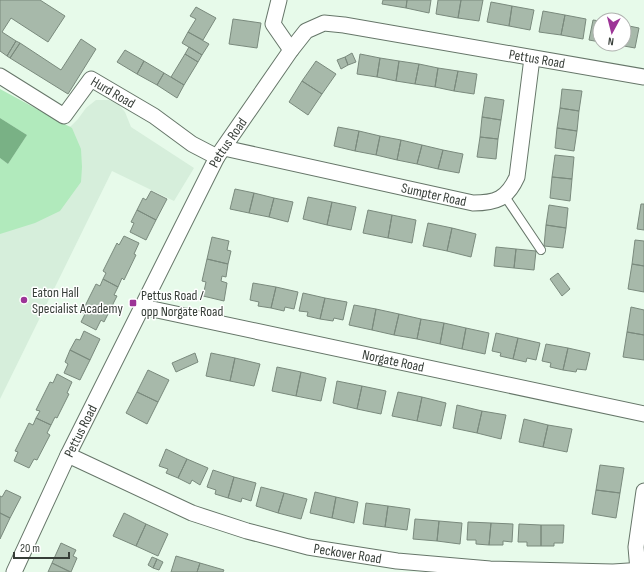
<svg xmlns="http://www.w3.org/2000/svg" width="644" height="572" viewBox="0 0 644 572" font-family="'Sofia Sans Condensed',sans-serif">
  <style>
    .built { fill: #d6eedb }
    .green { fill: #b1eabc }
    .water { fill: #79b185 }
    .building { fill: #a7b9aa; stroke: #7a8a7d }
    .lines { fill: none; stroke-linecap: round; stroke-linejoin: round }
    .service-casing { stroke: #667669; stroke-width: 10 }
    .minor-casing { stroke: #667669; stroke-width: 17 }
    .service { stroke: #fff; stroke-width: 8 }
    .minor { stroke: #fff; stroke-width: 15 }
    .poi-dot { fill: #9d3497; stroke: #fff; stroke-width: 1.5 }
    .labels { text-anchor: middle; stroke-width: 3; stroke-linejoin: round; paint-order: stroke }
    .street-label { font-size: 14px; fill: #373e38; stroke: #fff }
    .poi-label { font-size: 14px; fill: #373e38; stroke: #fff; text-anchor: start }
  </style>
  <rect width="100%" height="100%" fill="#e7faea"/>
  <path class="built" d="M0,97L63,128L71,126L78,119L86,108L96,100H109L118,104L125,112L131,127L194,168L174,201L112,171L0,399Z"/>
  <path class="green" d="M0,89L72,128L81,149L82,167L81,182L60,211L35,223L0,234V158L8,164L27,135L0,118Z"/>
  <path class="water" d="M0,118L27,135L8,164L0,158Z"/>
  <path class="building" d="M0,0H40L65,16L48,42L11,18L2,32L16,41L7,56L0,51Z
    M383,0H407L406,8L382,4Z
    M407,0H431L429,13L406,8Z
    M438,0H461L458,18L436,14Z
    M461,0H483L479,21L458,18Z
    M491,2L512,6L509,26L487,22Z
    M512,6L534,10L530,30L509,26Z
    M196,7L216,18L203,40L188,32L196,19L190,16Z
    M543,11L565,15L561,35L539,32Z
    M565,15L586,19L583,39L561,35Z
    M233,19L261,23L257,48L229,44Z
    M593,20L600,21V42L589,40Z
    M624,25L639,28L635,48L613,44H624Z
    M188,32L209,44L202,55L182,43Z
    M81,39L96,49L68,94L10,58L20,43L61,70Z
    M16,41L20,43L10,58L7,56Z
    M189,47L202,55L198,62L185,54Z
    M125,50L144,61L137,74L117,62Z
    M352,53L356,62L348,65L345,57Z
    M185,54L198,62L184,85L171,77Z
    M360,54L380,58L377,77L357,74Z
    M345,57L348,65L341,69L337,60Z
    M380,58L399,61L396,81L377,77Z
    M144,61L164,73L157,85L137,74Z
    M316,61L336,74L322,94L302,81Z
    M399,61L419,64L415,84L396,81Z
    M419,64L438,68L435,87L415,84Z
    M438,68L458,71L454,91L435,87Z
    M458,71L477,74L474,94L454,91Z
    M164,73L184,85L177,98L157,85Z
    M302,81L322,94L308,115L289,102Z
    M562,89L582,91L579,111L560,108Z
    M485,97L504,100L501,120L482,117Z
    M560,108L579,111L577,131L557,128Z
    M482,117L501,120L498,139L480,137Z
    M338,127L359,131L355,151L334,146Z
    M557,128L577,131L574,151L555,148Z
    M359,131L380,136L376,155L355,151Z
    M380,136L401,140L397,160L376,155Z
    M480,137L498,139L496,159L477,157Z
    M401,140L422,145L417,164L397,160Z
    M422,145L443,150L438,169L417,164Z
    M443,150L463,154L459,173L438,169Z
    M555,155L574,157L572,179L552,177Z
    M552,177L572,179L570,201L550,198Z
    M235,189L254,193L249,213L230,209Z
    M151,191L167,199L156,220L137,210L143,198L146,200Z
    M254,193L274,198L269,217L249,213Z
    M308,197L332,202L327,225L303,219Z
    M274,198L293,202L288,222L269,217Z
    M332,202L356,207L351,230L327,225Z
    M641,204H644V230L637,229Z
    M549,205L568,208L566,228L546,225Z
    M137,210L156,220L146,240L130,232L134,223L131,222Z
    M368,210L392,215L388,238L363,233Z
    M392,215L416,220L412,243L388,238Z
    M428,223L452,228L447,251L423,246Z
    M546,225L566,228L563,248L544,246Z
    M452,228L476,234L471,257L447,251Z
    M124,236L139,243L134,254L136,255L124,280L122,278L118,287L103,279L106,273L103,271L117,243L119,245Z
    M212,237L229,241L227,250L231,251L228,264L207,259Z
    M635,240L644,241V266L632,264Z
    M496,247L516,249L514,268L494,266Z
    M516,249L536,251L534,270L514,268Z
    M207,259L228,264L226,277L222,276L221,281L227,283L224,301L203,296L206,282L202,281Z
    M632,264L644,266V292L628,289Z
    M558,273L570,289L562,296L550,279Z
    M103,279L118,287L114,295L117,296L104,322L101,320L96,330L81,322L85,314L82,312L96,284L100,286Z
    M253,283L276,287L271,308L258,306L259,302L250,300Z
    M276,287L298,292L294,309L285,307L284,311L271,308Z
    M303,293L325,298L320,319L307,316L308,312L299,311Z
    M325,298L347,302L343,320L334,318L333,321L320,319Z
    M354,305L376,309L372,330L349,325Z
    M631,307L644,310V335L627,332Z
    M376,309L399,314L394,335L372,330Z
    M399,314L421,319L417,339L394,335Z
    M421,319L444,323L440,344L417,339Z
    M444,323L466,328L462,349L440,344Z
    M466,328L489,333L485,354L462,349Z
    M84,331L100,339L90,360L70,350L76,339L80,340Z
    M627,332L644,335V360L623,357Z
    M496,333L518,338L513,359L500,356L501,353L492,351Z
    M518,338L540,343L536,360L527,358L526,362L513,359Z
    M546,344L568,348L563,370L550,367L551,363L542,361Z
    M568,348L590,353L586,370L577,369L576,372L563,370Z
    M70,350L90,360L80,380L64,373L68,364L65,362Z
    M195,353L198,362L176,372L172,363Z
    M211,353L235,358L230,381L206,376Z
    M235,358L260,364L254,386L230,381Z
    M277,367L301,372L296,396L272,391Z
    M148,370L169,380L158,402L137,392Z
    M301,372L326,378L321,401L296,396Z
    M57,374L72,382L67,393L69,394L57,418L55,417L51,425L36,418L40,411L36,410L50,382L53,383Z
    M337,381L362,386L357,409L333,403Z
    M362,386L386,391L381,414L357,409Z
    M137,392L158,402L147,424L126,413Z
    M398,392L422,397L417,421L392,416Z
    M422,397L446,403L441,426L417,421Z
    M457,405L482,411L477,433L453,428Z
    M482,411L506,415L501,439L477,433Z
    M36,418L51,425L47,433L50,435L37,460L34,459L29,468L14,461L18,452L15,451L29,423L33,425Z
    M524,419L548,425L543,447L519,442Z
    M548,425L572,429L567,452L543,447Z
    M166,449L187,459L178,478L166,473L168,469L159,466Z
    M187,459L208,468L200,485L192,480L190,484L178,478Z
    M600,465L624,468L620,493L596,490Z
    M213,470L234,477L228,498L215,494L216,490L207,487Z
    M234,477L256,483L251,501L242,498L241,502L228,498Z
    M261,487L284,493L278,513L256,506Z
    M6,490L21,497L10,518L0,513V496L2,497Z
    M596,490L620,493L616,518L592,514Z
    M315,492L336,497L332,518L310,513Z
    M284,493L307,499L301,519L278,513Z
    M336,497L358,502L354,523L332,518Z
    M366,503L388,506L385,527L363,524Z
    M388,506L410,509L407,530L385,527Z
    M0,513L10,518L0,539Z
    M124,513L146,524L136,546L113,536Z
    M415,519L439,521L437,541L413,539Z
    M439,521L462,523L460,544L437,541Z
    M468,522L491,523L489,545L476,544V540H467Z
    M491,523L513,524L512,542L503,541V545H489Z
    M146,524L168,534L158,556L136,546Z
    M519,524L541,525V546H527V542H518Z
    M541,525H564L563,543H554V546H541Z
    M61,543L76,550L73,556L77,558L71,572L52,563Z
    M176,556L200,563L197,572H171Z
    M152,557L157,559L153,568L148,565Z
    M157,559L163,562L159,570L153,568Z
    M52,563L70,572H48Z
    M200,563L224,570L223,572H197Z"/>
  <g class="lines">
    <defs>
      <path id="service" d="M504,195L541,250"/>
      <g id="minor">
        <path d="M279,0L273,24L291,50"/>
        <path id="s1" d="M0,76L64,116L91,79L154,116L192,144L217,157"/>
        <path id="s2" d="M224,148L473,203C496,203 507,199 517,177L532,58"/>
        <path id="s3" d="M143,307L644,414"/>
        <path id="s4" d="M68,455L192,513L247,531L308,547L397,561L490,569L613,572L644,570"/>
        <path d="M638,570L636,547L644,491"/>
        <path id="s5" d="M14,572L68,455L217,157L291,50L306,31L324,23L344,25L644,77"/>
      </g>
    </defs>
    <use href="#service" class="service-casing"/>
    <use href="#minor" class="minor-casing"/>
    <use href="#service" class="service"/>
    <use href="#minor" class="minor"/>
  </g>
  <g class="poi-dot">
    <circle cx="24" cy="300" r="4"/>
    <rect x="129" y="299" width="8" height="8" rx="2"/>
  </g>
  <g class="labels">
    <g class="street-label">
      <text dy="5" stroke="none"><textPath href="#s5" startOffset="852">Pettus Road</textPath></text>
      <text dy="5" stroke="none"><textPath href="#s1" startOffset="147">Hurd Road</textPath></text>
      <text dy="5" stroke="none"><textPath href="#s5" startOffset="480">Pettus Road</textPath></text>
      <text dy="5" stroke="none"><textPath href="#s2" startOffset="215">Sumpter Road</textPath></text>
      <text dy="5" stroke="none"><textPath href="#s3" startOffset="256">Norgate Road</textPath></text>
      <text dy="5" stroke="none"><textPath href="#s5" startOffset="156">Pettus Road</textPath></text>
      <text dy="5" stroke="none"><textPath href="#s4" startOffset="298">Peckover Road</textPath></text>
    </g>
    <g class="poi-label">
      <text x="32" y="297">Eaton Hall<tspan x="32" dy="16">Specialist Academy</tspan></text>
      <text x="141" y="300">Pettus Road /<tspan x="141" dy="16">opp Norgate Road</tspan></text>
    </g>
  </g>
  <g transform="translate(612 32) rotate(187)"><circle r="19" fill="#ffffff" stroke="#afb2af"/>
  <path d="M0-3L7 15L0 10L-7 15Z" fill="#9d3497"/>
  <text y="-6" font-size="11" font-weight="bold" text-anchor="middle" fill="#373e38">N</text>
  </g>
  <path d="M14 552v6h55v-6" fill="none" stroke="#373e38" stroke-width="2"/>
  <text x="20" y="552" font-size="12" fill="#373e38" stroke="#ffffff" stroke-width="3" paint-order="stroke">20 m</text>
</svg>
